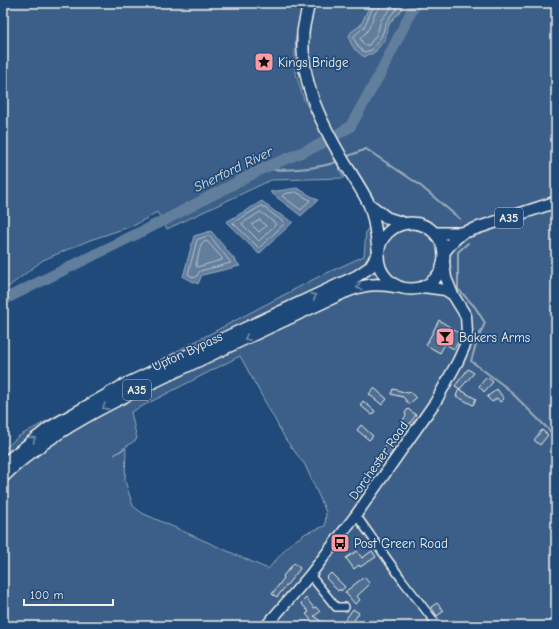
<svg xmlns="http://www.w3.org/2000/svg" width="559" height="629" viewBox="0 0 559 629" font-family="'Comic Neue',sans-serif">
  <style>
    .green { fill: #3a5f88; stroke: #97a8b8; fill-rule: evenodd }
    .water { fill: #627e9d; stroke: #9cacbb }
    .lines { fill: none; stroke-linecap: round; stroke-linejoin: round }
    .shore { stroke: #bac3ca; stroke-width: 1 }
    .stream { stroke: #9cacbb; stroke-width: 2 }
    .river { stroke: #627e9d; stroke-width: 11 }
    .building { fill: #4d6e92; stroke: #f4f1e8 }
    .minor-casing { stroke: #f4f1e8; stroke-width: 10 }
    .secondary-casing { stroke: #f4f1e8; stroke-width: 13 }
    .primary-casing { stroke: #f4f1e8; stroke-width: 14 }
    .trunk-casing { stroke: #f4f1e8; stroke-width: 14 }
    .minor { stroke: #1f4a7a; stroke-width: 7 }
    .secondary { stroke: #1f4a7a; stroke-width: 10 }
    .primary { stroke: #1f4a7a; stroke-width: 11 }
    .trunk { stroke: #1f4a7a; stroke-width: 11 }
    .oneway { stroke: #748da6 }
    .labels { text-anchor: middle; stroke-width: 3.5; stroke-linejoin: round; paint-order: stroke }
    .shield { fill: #1f4a7a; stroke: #b4bfc7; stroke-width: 1 }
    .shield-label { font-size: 12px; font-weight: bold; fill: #f4f1e8 }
    .poi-label { font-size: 13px; fill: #f4f1e8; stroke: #1f4a7a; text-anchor: start }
    .street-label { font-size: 13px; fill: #f4f1e8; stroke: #1f4a7a }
    .water-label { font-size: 14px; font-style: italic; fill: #dee0dd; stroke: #1f4a7a }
  </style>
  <rect width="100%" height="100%" fill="#1f4a7a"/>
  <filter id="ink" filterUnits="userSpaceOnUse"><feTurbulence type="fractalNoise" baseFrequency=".025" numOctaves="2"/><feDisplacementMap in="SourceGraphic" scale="8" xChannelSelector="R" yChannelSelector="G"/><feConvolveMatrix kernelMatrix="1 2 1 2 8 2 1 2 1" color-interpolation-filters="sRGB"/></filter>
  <g filter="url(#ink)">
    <path class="green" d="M3,3H303L296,37L295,53V69L298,81L304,100L329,145L332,155L344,178L271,180L167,229L157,212L135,225L90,240L43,260L3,291Z
      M312,3H389L370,5L361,25L352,32L350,41L355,50L368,54L375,52L386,36V32L389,25L394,17L398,15L403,8L397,3H556V626H3V450L19,436L124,379L318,277L364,256L366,231L384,209L377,207L350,165L313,94L306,49ZM240,356L286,440L305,465L326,512L325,526L306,533L290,544L268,569L142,513L133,506L125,481L126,448L114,455L137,439L131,412Z"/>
    <path class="water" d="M380,3H397L403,7C399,14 393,18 389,24C387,29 387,33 386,37C385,40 375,52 372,54H368L365,57C357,53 350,45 349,36L351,32L361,25L370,5Z
      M297,188L318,200L301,216L270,192Z
      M262,201L274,211L293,222L259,254L226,222Z
      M211,231L240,266L202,275L198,284L183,277L194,236Z"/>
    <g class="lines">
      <path class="shore" d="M375,3L364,27L353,37L359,48L364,52L372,50L382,35L386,23L391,15L397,9L395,3
        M380,3C380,9 377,10 374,15C370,25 370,30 360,38L364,45H369L377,34L381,20L391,8L390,3
        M296,192L310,200L301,210L282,196L284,194Z
        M262,206L285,223L259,248L233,223Z
        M261,212L276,224L259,241L242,224Z
        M260,220L266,226L259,232L252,225Z
        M208,236H210L231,263L200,271L196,277L194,278L188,274L197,240Z
        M207,241L222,258V260L197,267L196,265L201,244Z"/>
      <path class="stream" d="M346,157L366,149L417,183L460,219
        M262,169C284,171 319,169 339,161
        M468,243L458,252V289L475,307L485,323L478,338L471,361L507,388L553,434H556"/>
      <path class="river" d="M3,300L167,219L262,169L319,145L350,127L381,72L413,8L417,3"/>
    </g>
    <path class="building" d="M439,320L460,334V339L454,349L445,344L440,353L426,345Z
      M468,369L474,373L460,389L455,386Z
      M487,377L493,382L484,392L479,386Z
      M374,388L387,399L382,405L369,394Z
      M393,389L408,393L410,392L416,398L409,404L403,397L391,394Z
      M459,389L476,399L473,405L456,396Z
      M497,389L504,399L500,402L497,398L492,402L487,397Z
      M363,401L375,411L372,415L360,405Z
      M408,409L416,415L408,426L402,422L406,415L405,413Z
      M361,425L373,436L369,440L357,430Z
      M542,430L548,435L540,445L534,440Z
      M388,443L395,448L389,457L381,450Z
      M357,551L362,558L372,551L376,557L360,567L359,565L354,569L346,558Z
      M294,563L300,568L299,570L277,597L272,594L284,578L283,576Z
      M331,573L345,587L341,591L340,589L338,591L326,578Z
      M364,577L370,584L357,596L360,600L355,604L345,592Z
      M306,598L314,608L316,607L320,612L314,616L327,626H316L306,614L309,612L301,603Z
      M437,603L444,611L437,616L431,607Z
      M353,609L359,613L350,626H347L343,623Z"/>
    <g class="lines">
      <defs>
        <path id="minor" d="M356,515L403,581L438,626
          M310,575L336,607H345"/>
        <path id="secondary" d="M423,287L445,290L453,295
          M266,626L310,575L356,515L436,401L458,361L466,343L467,332L466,316L453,295L446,278L444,262"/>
        <path id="primary" d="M309,3C307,13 304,23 303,33C300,82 320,121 344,162C352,175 362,190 369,204C375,219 376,234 378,249
          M369,204L387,218L403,223"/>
        <path id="trunk" d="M378 256a33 33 0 1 1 66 0a33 33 0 1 1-66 0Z
          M436,233H462L556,202
          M444,252L453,241L462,233
          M3,464L49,428L124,385L357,276L370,267L377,255
          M3,477C49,431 120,398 179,370C233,344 288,319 343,293C365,284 375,283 398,287"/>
      </defs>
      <use href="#minor" class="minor-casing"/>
      <use href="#secondary" class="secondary-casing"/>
      <use href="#primary" class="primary-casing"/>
      <use href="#trunk" class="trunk-casing"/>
      <use href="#minor" class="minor"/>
      <use href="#secondary" class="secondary"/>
      <use href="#primary" class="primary"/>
      <use href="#trunk" class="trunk"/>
    </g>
    <defs><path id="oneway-chevron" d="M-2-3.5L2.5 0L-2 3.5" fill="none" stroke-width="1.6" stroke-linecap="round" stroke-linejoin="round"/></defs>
    <g class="oneway">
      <use href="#oneway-chevron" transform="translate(359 287) rotate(164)"/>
      <use href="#oneway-chevron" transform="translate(314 296) rotate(-25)"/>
      <use href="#oneway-chevron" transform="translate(247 338) rotate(155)"/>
      <use href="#oneway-chevron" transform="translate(105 407) rotate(151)"/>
      <use href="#oneway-chevron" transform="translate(33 439) rotate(-37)"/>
    </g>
  </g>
  <defs>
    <symbol id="sight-square" viewBox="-11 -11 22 22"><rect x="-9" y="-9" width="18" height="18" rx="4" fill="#ff9aa2" stroke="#1f4a7a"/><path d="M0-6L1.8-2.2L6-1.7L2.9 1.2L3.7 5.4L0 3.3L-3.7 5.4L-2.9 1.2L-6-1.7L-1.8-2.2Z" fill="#111"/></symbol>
    <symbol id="bar-square" viewBox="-11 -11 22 22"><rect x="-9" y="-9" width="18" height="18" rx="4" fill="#ff9aa2" stroke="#1f4a7a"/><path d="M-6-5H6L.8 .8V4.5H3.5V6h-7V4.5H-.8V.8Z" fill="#111"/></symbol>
    <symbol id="bus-square" viewBox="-11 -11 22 22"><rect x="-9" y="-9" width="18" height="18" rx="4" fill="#ff9aa2" stroke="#1f4a7a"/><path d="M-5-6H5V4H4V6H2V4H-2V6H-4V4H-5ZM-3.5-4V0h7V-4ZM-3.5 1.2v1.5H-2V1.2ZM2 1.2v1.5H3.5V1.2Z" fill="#111"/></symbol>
  </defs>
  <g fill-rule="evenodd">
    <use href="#sight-square" x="253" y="51" width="22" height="22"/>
    <use href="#bar-square" x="434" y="326" width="22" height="22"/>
    <use href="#bus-square" x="329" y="532" width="22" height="22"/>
  </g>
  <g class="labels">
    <g class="shield">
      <rect x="495" y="208" width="28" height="20" rx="3"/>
      <rect x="123" y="380" width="28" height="20" rx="3"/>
    </g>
    <g class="shield-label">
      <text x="509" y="222">A35</text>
      <text x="137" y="394">A35</text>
    </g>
    <g class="poi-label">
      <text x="278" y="67">Kings Bridge</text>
      <text x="459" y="342">Bakers Arms</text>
      <text x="354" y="548">Post Green Road</text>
    </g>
    <g class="street-label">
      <text transform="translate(187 351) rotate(-25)" y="5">Upton Bypass</text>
      <text transform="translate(378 460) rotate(-55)" y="5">Dorchester Road</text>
    </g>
    <g class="water-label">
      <text transform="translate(233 169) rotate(-26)" y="5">Sherford River</text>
    </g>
  </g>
  <rect width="559" height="629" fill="none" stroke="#1f4a7a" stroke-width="16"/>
  <rect x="8" y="8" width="543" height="613" fill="none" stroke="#f4f1e8" stroke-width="1.5" filter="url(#ink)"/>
  <path d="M24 599v6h89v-6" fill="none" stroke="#f4f1e8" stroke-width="2"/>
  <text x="30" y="599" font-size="12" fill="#f4f1e8" stroke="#1f4a7a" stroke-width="3" paint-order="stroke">100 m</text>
</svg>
